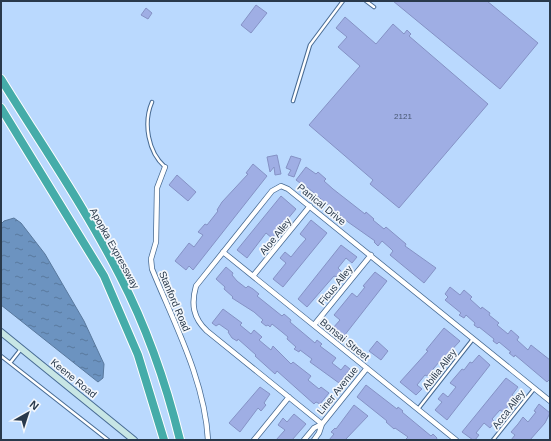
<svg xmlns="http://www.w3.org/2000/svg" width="551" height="441" viewBox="0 0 551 441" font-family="Arial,sans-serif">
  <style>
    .water { fill: url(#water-ripples); stroke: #58789d }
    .building { fill: #9faee4; stroke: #8592c5 }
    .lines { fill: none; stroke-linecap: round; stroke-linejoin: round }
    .lane-casing { stroke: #486b93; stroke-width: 4.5 }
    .street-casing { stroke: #486b93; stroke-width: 6 }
    .secondary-casing { stroke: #486b93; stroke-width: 8 }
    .highway-casing { stroke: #fff; stroke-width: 10 }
    .lane { stroke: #fff; stroke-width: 2.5 }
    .street { stroke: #fff; stroke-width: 4.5 }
    .secondary { stroke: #c7e6e5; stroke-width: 6 }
    .highway { stroke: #45aca9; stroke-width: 8 }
    .labels { text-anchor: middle; stroke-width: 3.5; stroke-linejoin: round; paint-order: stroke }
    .number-label { font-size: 8px; fill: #465671 }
    .street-label { font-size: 10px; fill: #29394b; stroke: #f3f7fc }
  </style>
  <defs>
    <pattern id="water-ripples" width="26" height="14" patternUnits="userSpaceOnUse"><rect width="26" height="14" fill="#6c93c0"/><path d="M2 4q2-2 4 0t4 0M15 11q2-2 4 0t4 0" fill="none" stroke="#59799e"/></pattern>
  </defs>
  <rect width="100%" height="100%" fill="#bad9fe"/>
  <path class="water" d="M14,218L21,223L45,254L84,321L104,364L103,378L98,382L1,305V224L4,221Z"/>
  <path class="building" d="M393,1H487L538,43L500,89Z
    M256,5L267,13L251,33L241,25Z
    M146,8L152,13L148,19L141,15Z
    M345,17L376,44L393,24L404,34L407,30L411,34L409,36L488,104L399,208L370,184L373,180L309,125L360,66L338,47L347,37L336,28Z
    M277,155L281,174L275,175L274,167L270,172L267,157Z
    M291,156L301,159L294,177L288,175L291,170L286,168Z
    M253,164L267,176L193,270L189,266L186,270L175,261L189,243L194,247L203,235L198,232L205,224L207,225L218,211L217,210L222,202L248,174L246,173Z
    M306,167L316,174L318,172L326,179L324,181L333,189L365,214L366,212L374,219L373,220L384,229L386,227L406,244L405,246L436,268L424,283L390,255L393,251L390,248L382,241L378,246L374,242L375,241L348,222L301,182L300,183L296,180Z
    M177,175L196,192L188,201L169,185Z
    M281,196L296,209L272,238L266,233L247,258L237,250Z
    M311,220L327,233L283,287L273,279L286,263L280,258L285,252L291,257L299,247L306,239L300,234Z
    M341,245L357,257L352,263L346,258L338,268L341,271L336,277L334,276L307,307L298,299Z
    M226,267L233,273L232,275L237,281L246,288L248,286L253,289L259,294L257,296L282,316L284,314L291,320L290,322L315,343L317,340L322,344L320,346L336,358L332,363L341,370L345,365L350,369L339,383L310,362L312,359L300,350L299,352L294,349L296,347L287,339L288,337L282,332L272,324L270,327L268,325L266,326L261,322L263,320L254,312L232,298L233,297L224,289L225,287L216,279Z
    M375,272L387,281L344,336L333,328L340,320L334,315L352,293L357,297L365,287L363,286Z
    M450,287L460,295L464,290L472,297L470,299L481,309L482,307L490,313L489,315L499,323L497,325L508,334L511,330L519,337L517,340L528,350L531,345L550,360V379L547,382L515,355L514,357L509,353L511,352L499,342L497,344L493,341L494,339L479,327L478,328L474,325L475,323L466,315L464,318L459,315L461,313L445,300L448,297L445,294Z
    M223,309L242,323L240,325L251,334L254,330L262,337L259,340L271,350L273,346L291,364L293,362L311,376L308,380L319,389L321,387L329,393L320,404L316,402L314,404L277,371L275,374L255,356L256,355L238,339L237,341L232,338L228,332L229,331L219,324L216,326L212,323Z
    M444,328L460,341L446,356L447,357L443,363L440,361L427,376L425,375L417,385L422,389L416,395L400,382L428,351L426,350Z
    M377,341L388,351L381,360L369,351Z
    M479,355L490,365L447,420L435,410L442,402L438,399L443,393L448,397L456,387L450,383L462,369L464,370L470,362L472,363Z
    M506,378L518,387L512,395L515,398L503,412L500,410L492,419L495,422L490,428L484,423L476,433L479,435L475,440H473L462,432Z
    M366,385L397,409L398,407L403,411L402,412L431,436L433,434L437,438L436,440H405L408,437L395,428L394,429L386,422L387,421L357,397Z
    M260,387L270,394L264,403L266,405L261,411L258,408L240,432L229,423Z
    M539,404L550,413L545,423L530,440H511L515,435L511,432L518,424L523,417L528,422L536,412L534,411Z
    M354,405L368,416L345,440H329L334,434L331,432L335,428L336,429Z
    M294,414L306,424L292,440H276L285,430L278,425L283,418L287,422Z"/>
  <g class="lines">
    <defs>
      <path id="lane" d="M366,1L374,7
        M293,101L310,45L343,1
        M152,102C143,123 148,152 165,167
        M21,349L10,363L108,440
        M1,356L10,363
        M418,409L473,339
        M493,440L534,389"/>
      <path id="street" d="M165,167L157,188L156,242L151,259L152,269C174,323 205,381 208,440
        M223,252L456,440
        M253,276L310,206
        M314,325L371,255
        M322,424L207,331C193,318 191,304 196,286L272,191L281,186L288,189L550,401
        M254,440L289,397
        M304,440L314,428L322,424L367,368
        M314,440L319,433L322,424"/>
      <path id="secondary" d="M1,332L134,440"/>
      <path id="highway" d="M1,79C41,144 85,207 120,276C147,328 166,383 180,440
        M1,108L104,276L138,355L164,440"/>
    </defs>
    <use href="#lane" class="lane-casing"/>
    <use href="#street" class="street-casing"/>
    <use href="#secondary" class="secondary-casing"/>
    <use href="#highway" class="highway-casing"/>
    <use href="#lane" class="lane"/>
    <use href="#street" class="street"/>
    <use href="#secondary" class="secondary"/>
    <use href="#highway" class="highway"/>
  </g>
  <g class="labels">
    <g class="number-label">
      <text x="403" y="119">2121</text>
    </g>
    <g class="street-label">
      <text transform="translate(322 204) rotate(39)" y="4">Panical Drive</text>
      <text transform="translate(275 236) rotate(-51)" y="4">Aloe Alley</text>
      <text transform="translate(115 248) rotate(61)" y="4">Apopka Expressway</text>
      <text transform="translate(335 285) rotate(-51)" y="4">Ficus Alley</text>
      <text transform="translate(175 301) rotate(67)" y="4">Stanford Road</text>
      <text transform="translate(345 339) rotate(39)" y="4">Bonsai Street</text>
      <text transform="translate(439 369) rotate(-52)" y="4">Abilia Alley</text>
      <text transform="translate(74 378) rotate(39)" y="4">Keene Road</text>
      <text transform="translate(337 390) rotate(-51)" y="4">Liner Avenue</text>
      <text transform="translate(508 409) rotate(-52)" y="4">Acca Alley</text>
    </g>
  </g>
  <rect width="551" height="441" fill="none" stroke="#29394b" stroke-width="4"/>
  <g transform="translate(28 413) rotate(39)" stroke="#f3f7fc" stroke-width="3" paint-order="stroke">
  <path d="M0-3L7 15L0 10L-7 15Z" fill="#29394b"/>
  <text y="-6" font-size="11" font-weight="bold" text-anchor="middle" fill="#29394b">N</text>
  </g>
</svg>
